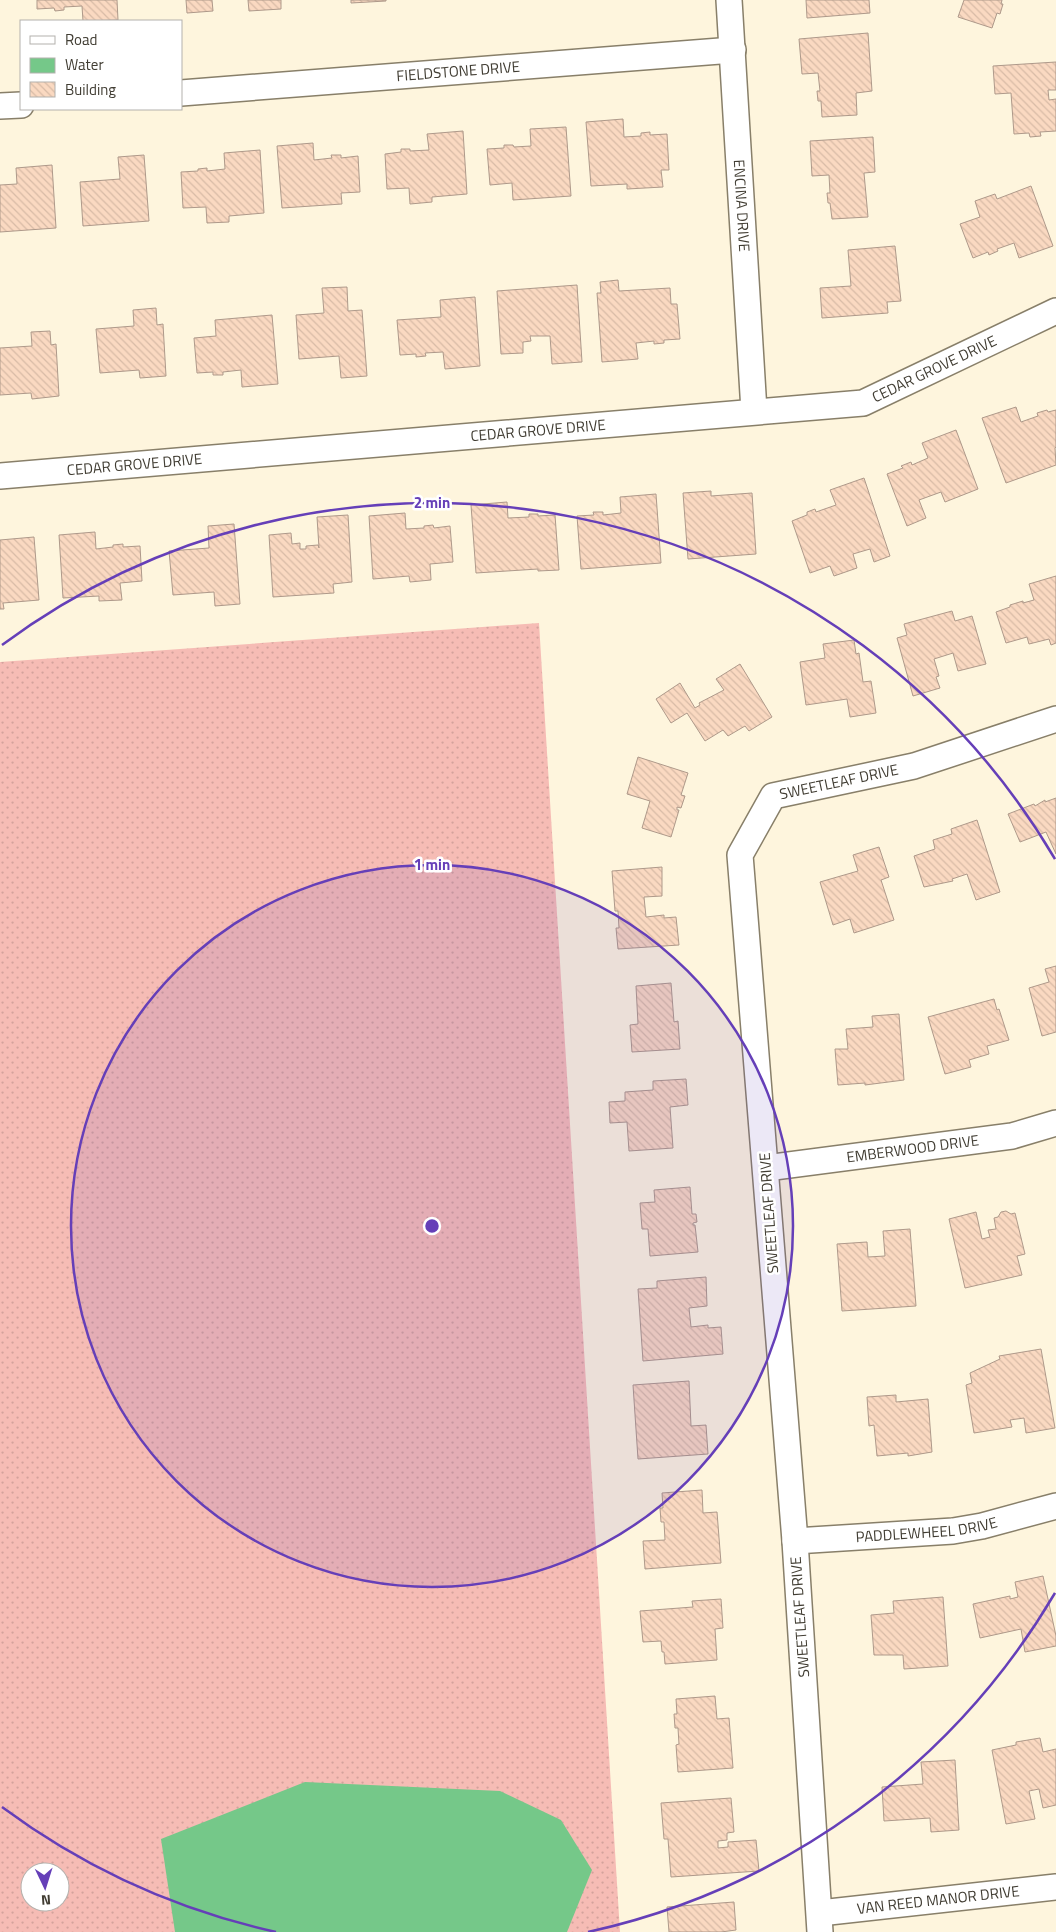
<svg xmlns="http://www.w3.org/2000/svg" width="1056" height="1932" viewBox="0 0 1056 1932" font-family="'Titillium Web',sans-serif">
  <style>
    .grass { fill: url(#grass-dots); fill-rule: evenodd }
    .water { fill: #75c889 }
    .building { fill: url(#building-back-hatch); stroke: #ae998a }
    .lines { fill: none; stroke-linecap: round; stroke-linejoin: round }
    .street-casing { stroke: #887f69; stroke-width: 28 }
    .street { stroke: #fff; stroke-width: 25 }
    .ring { fill: none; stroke: #653fb8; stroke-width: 2.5 }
    .labels { text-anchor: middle; stroke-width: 5; stroke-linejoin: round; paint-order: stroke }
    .street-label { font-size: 15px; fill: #413d33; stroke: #fff }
    .centre { fill: #653fb8; stroke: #fff; stroke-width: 2.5 }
    .ring-label { font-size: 15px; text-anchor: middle; font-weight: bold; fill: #653fb8; stroke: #fff; stroke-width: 5; stroke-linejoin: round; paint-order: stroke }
  </style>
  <defs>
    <pattern id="grass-dots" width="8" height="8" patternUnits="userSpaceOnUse" patternTransform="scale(1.25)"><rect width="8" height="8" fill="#f6bcb5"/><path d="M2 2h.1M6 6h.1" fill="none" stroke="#d4a29c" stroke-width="1.8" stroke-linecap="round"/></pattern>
    <pattern id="building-back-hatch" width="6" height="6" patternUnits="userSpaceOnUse" patternTransform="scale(1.25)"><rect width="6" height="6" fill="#fad9c1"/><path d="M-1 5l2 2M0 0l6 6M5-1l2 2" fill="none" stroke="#d8bba6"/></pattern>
  </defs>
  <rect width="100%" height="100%" fill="#fef5dd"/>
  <path class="grass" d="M539,623L620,1932H0V662ZM30,1872H60V1902H30Z"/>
  <path class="water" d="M305,1782L500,1791L561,1820L592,1870L567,1932H175L161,1839Z"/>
  <path class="building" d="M37,0H117L118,20L83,21L82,6L64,7V10L55,11L54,8L37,9Z
    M186,0H212L213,11L187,13Z
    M248,0H281V9L249,11Z
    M351,0H386V1L351,3Z
    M806,0H869L870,13L807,18Z
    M964,0H1002L1001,4H1003L1000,14L997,13L992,28L958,17Z
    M868,33L872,91L856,93L857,115L822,117L821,101H818L817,91H820L818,73L802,74L799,39Z
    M1056,62V90H1048L1049,100L1056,99V131L1040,132L1041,136L1030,137L1029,133L1014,134L1011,93L995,94L993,66Z
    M623,119L624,137L641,136V133L650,132V135L667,134L669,170H661L663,187L627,189V184L591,186L586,122Z
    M566,127L571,196L513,200L512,183L490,185L487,149L504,148V145H513L514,147L531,146L530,129Z
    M463,131L467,194L432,197V202L410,204L409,188L387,189L385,154L401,152V149H410V151L429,150L427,134Z
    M873,137L875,172L864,173L868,217L832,219L830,203H828L827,193H830L829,175L812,176L810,141Z
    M313,143L314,160L332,158L331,155H341V158L358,156L360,192L341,193L342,204L282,208L277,146Z
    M260,150L264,213L229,216V222L207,223L206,207L183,208L181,172L198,171V169L207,168V171L225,169L224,153Z
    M144,155L149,221L83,226L80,182L120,179L118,157Z
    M52,165L56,228L0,232V185L17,184L16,168Z
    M1031,186L1053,246L1019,258L1014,243L997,249L998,251L989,255L988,252L973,258L960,224L980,217L975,201L995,194L997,199Z
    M895,246L901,301L887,302L888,313L822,318L820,288L851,286L848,250Z
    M618,280L619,291L670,288L671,304H677L680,339L664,340V343L654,344V341L636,343L638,359L602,362L597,293H601L600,282Z
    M577,285L582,362L552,364L550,336H530L531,341L523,342V353L501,354L497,291Z
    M347,287L348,311L362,310L367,376L341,378L339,356L299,359L296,315L324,313L322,288Z
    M475,297L480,366L445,369L443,352L425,353L426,356L416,357V354L400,355L397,320L441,317L440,300Z
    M156,308L157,325L163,324L166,376L140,378L139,370L100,373L96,329L134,326L133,310Z
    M272,315L278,384L242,387L241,370L223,372V375H213V372L197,373L194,338L216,336L215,320Z
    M50,331L51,345L56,344L59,396L32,399L31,393L0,395V348L32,346L31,332Z
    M1016,407L1021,422L1038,416L1037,413L1047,410L1048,412L1056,410V447L1055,448L1056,465L1006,483L982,418Z
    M956,430L978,489L945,502L941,492L919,500L926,518L907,526L887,474L903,468L901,466L911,462L912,465L928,458L922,443Z
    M864,478L890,556L874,562L870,549L853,554L857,568L834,576L830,566L810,573L792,521L807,515V512L815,509L816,512L836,505L830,490Z
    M711,491V496L752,493L756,554L688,559L683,493Z
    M656,494L661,563L581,569L577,516L594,515L593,512H603V515L621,513L620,497Z
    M507,502L508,518L529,517V514H538V516L555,515L559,570L538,571V569L476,573L471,505Z
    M405,513L406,529L424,528V526L433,525L434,528L450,526L453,562L430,564L431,580L410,582L409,576L373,579L369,516Z
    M348,515L352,582L333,584L334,593L273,597L269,535L291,533L292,544L300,543V549H306V546L318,545L319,548L317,517Z
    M234,524L240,604L215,606L214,592L173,595L169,551L209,548L208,526Z
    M95,532L96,549L113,547V545L123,544V547L140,546L142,581L120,583L122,600L99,601V596L63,598L59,535Z
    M34,537L39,600L3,603L4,609H0V540Z
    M1056,576V643L1051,645L1049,639L1029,644L1027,637L1006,643L996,612L1010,607V605L1023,601V603L1034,600L1029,584Z
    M952,611L955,621L972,616L986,664L958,671L953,653L934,659L939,676L936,677L940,688L913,696L897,638L907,635L904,624Z
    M854,640L856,654L859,653L863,682L871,681L876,713L850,717L847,699L806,705L800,662L825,658L823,644Z
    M740,664L772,717L749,731L745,726L728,736L723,730L705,741L687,713L671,723L656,699L680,683L695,708L700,705L699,703L724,690L716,679Z
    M638,757L688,773L681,795L685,796L681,808L677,807V810H679L671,837L642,828L650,801L627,794Z
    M1056,798V854L1046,832L1020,842L1008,814L1034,804L1035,806L1045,800V802Z
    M977,820L1000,892L976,900L967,874L952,879L953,881L924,887L914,856L935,849L933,840L952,834L951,829Z
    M879,847L889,877L881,880L894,920L854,933L850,919L833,925L820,882L858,871L853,855Z
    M662,867V896L644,897L646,917L664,915V918L676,917L679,945L618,949L616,928H619L618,911H615L612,871Z
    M1056,966V1032L1042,1036L1029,988L1049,982L1045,969Z
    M671,983L674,1022L678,1021L680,1049L632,1052L630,1025L638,1024L636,986Z
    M994,999L997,1010L999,1009L1009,1040L987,1046L989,1054L969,1060L971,1067L945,1074L928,1017Z
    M899,1014L904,1080L865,1085V1083L838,1085L835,1049H848L846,1029L873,1027L872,1016Z
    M686,1079L688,1105L670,1107L673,1148L629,1151L627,1122L610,1123L609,1102L625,1101V1092L653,1090V1081Z
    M690,1187L692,1214H696L697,1222L693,1223V1225H695L698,1252L650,1256L648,1229H642L640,1203L655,1202L654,1190Z
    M1006,1211L1011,1214L1015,1213L1025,1254L1017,1256L1022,1275L965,1288L949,1219L976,1212L982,1239L990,1237L988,1230L996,1229L994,1218L998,1217L1001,1212Z
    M910,1229L916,1306L842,1311L837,1244L867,1242L868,1257L885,1256L883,1231Z
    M706,1277L707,1306L689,1308L691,1327L708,1325V1328L721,1327L723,1354L643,1361L638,1289L657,1288V1281Z
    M1041,1349L1055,1428L1026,1433L1024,1418L1010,1420L1012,1427L974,1433L966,1385L972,1383L970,1373L1000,1359L999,1356Z
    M689,1381L691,1426L706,1425L708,1454L638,1459L633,1385Z
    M896,1395V1402L928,1399L932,1452L908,1456V1453L877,1456L874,1425L869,1426L867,1397Z
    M702,1490L703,1513L717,1512L721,1563L645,1569L643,1541L665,1540L664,1522H661L660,1508H663L662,1493Z
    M1043,1576L1056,1636V1646L1025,1652L1021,1629L980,1638L973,1604L1010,1596V1599L1018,1597L1015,1582Z
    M943,1597L948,1666L904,1669L903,1655H874L871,1615L894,1613L893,1601Z
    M721,1599L723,1628L715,1629L717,1660L665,1664L664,1652H662L661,1641L643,1642L640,1611L693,1607L692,1601Z
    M715,1696L717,1719L729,1718L733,1768L678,1772L676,1745L679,1744L678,1728H675L674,1714H677L676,1699Z
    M1040,1738L1043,1752L1056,1749V1805L1043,1808L1039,1789L1029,1791L1035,1819L1006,1824L992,1750L1016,1745V1742Z
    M955,1760L959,1830L931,1832L930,1818L884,1821L882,1787L923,1784L921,1762Z
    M731,1798L734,1832L727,1833V1840L718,1841V1848L728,1847V1842L756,1840L759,1871L671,1877L668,1839H664L661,1803Z
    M734,1902L736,1930L721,1932H669L667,1907Z"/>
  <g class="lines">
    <defs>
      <g id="street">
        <path id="s1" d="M729,0L754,411"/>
        <path id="s2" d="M181,93L733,50"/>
        <path d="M0,106L21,105"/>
        <path id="s3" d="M0,476L863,403L1056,311"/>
        <path id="s4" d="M766,1168L1012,1136L1056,1123"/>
        <path id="s5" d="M795,1541L953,1531L982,1526L1056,1506"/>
        <path id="s6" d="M820,1913L1056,1887"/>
        <path id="s7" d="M820,1932L795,1541L740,855L773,796L914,766L1056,719"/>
      </g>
    </defs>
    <use href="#street" class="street-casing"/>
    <use href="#street" class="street"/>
  </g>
  <circle cx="432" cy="1226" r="361" fill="#653fb8" fill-opacity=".12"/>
  <g class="ring">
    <circle cx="432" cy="1226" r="361"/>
    <path d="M1055 1593A723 723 0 0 1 588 1932M276 1932A723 723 0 0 1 2 1807M2 645A723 723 0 0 1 1055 859"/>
  </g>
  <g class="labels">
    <g class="street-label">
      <text dy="5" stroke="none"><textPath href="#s2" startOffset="278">FIELDSTONE DRIVE</textPath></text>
      <text dy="5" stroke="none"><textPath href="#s1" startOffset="206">ENCINA DRIVE</textPath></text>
      <text dy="5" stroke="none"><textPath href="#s3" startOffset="945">CEDAR GROVE DRIVE</textPath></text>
      <text dy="5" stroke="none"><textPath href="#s3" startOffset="540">CEDAR GROVE DRIVE</textPath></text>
      <text dy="5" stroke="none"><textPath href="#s3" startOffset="135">CEDAR GROVE DRIVE</textPath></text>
      <text dy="5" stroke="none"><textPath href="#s7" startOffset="1215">SWEETLEAF DRIVE</textPath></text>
      <text dy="5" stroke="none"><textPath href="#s4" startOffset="148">EMBERWOOD DRIVE</textPath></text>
      <text transform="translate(769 1213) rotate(-94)" y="5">SWEETLEAF DRIVE</text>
      <text dy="5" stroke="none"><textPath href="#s5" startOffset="132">PADDLEWHEEL DRIVE</textPath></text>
      <text transform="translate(800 1617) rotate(-94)" y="5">SWEETLEAF DRIVE</text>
      <text dy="5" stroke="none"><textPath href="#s6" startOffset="119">VAN REED MANOR DRIVE</textPath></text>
    </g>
  </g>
  <circle cx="432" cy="1226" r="8" class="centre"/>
  <g class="ring-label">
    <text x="432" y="508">2 min</text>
    <text x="432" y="870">1 min</text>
  </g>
  <rect x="20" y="20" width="162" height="90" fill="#ffffff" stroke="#b3b1ad"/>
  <rect x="30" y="36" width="25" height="8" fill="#ffffff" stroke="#b3b1ad"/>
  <text x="65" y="45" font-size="15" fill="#413d33">Road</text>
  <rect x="30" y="58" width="25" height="15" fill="#75c889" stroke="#b3b1ad"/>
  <text x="65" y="70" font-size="15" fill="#413d33">Water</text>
  <rect x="30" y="82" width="25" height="15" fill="url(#building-back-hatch)" stroke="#b3b1ad"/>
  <text x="65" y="95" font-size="15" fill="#413d33">Building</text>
  <g transform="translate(45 1887) rotate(176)"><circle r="24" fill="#ffffff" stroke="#b3b1ad"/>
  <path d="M0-4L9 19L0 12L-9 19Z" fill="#653fb8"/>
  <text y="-8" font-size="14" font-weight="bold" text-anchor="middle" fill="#413d33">N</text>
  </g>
</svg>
